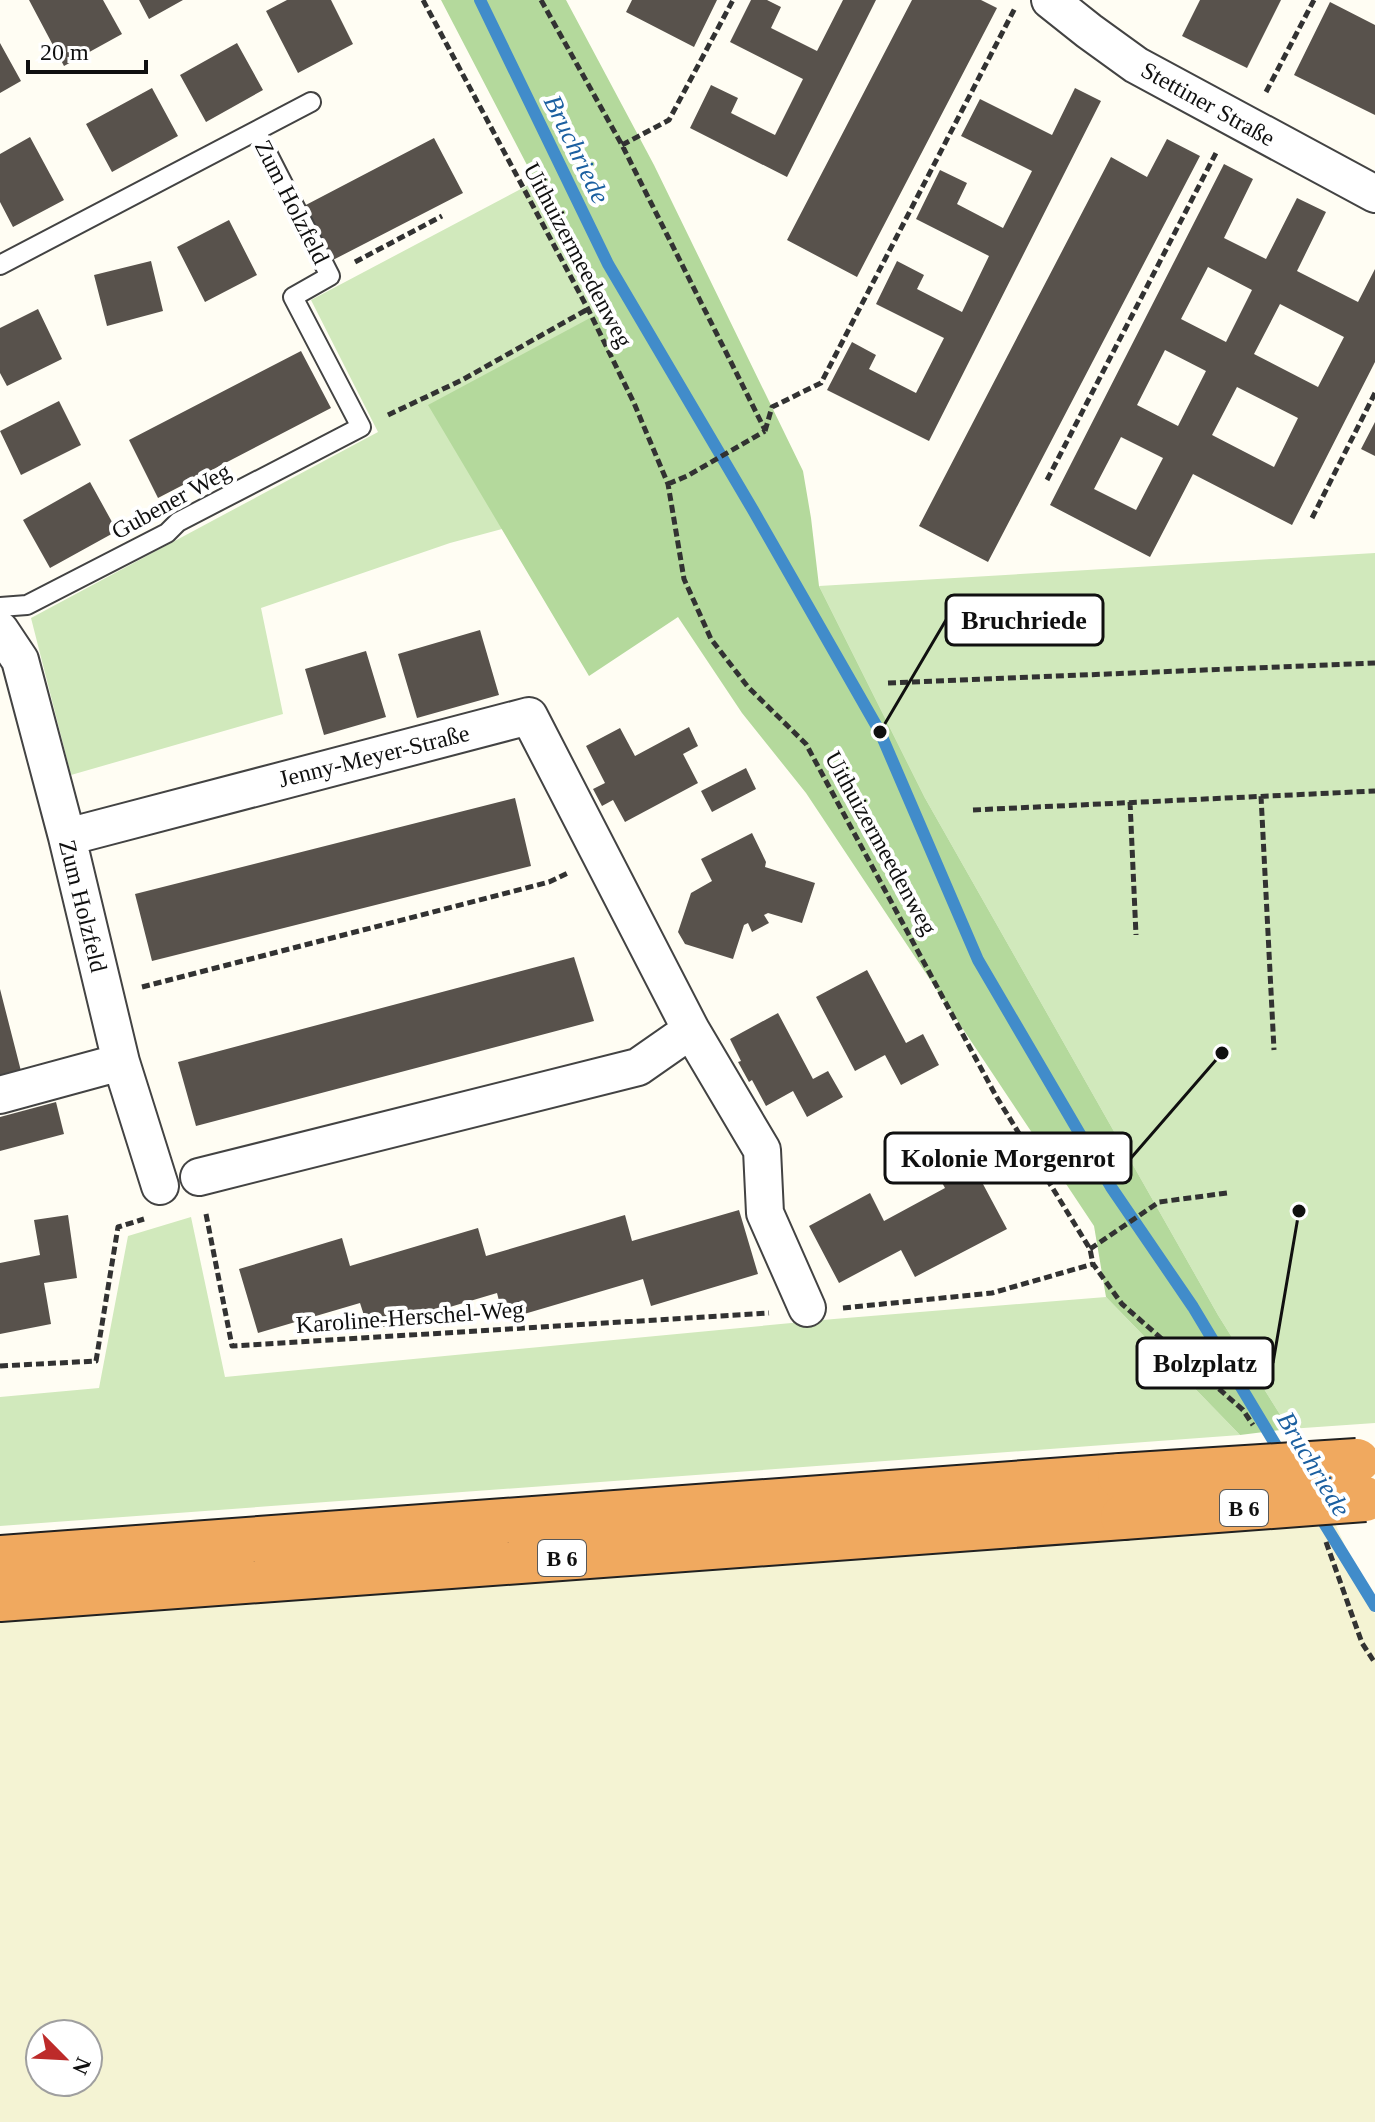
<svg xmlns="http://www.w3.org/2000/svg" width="1375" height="2122" viewBox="0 0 1375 2122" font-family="Georgia,serif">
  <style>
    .farmland { fill: #f4f3d3; fill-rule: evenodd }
    .green { fill: #d1e9bc }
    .forest { fill: #b4d99c }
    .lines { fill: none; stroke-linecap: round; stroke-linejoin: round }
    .stream { stroke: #418cca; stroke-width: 12 }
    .building { fill: #58524c; fill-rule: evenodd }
    .lane-casing { stroke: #434343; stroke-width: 22 }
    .street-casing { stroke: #434343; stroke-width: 40 }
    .highway-casing { stroke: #212121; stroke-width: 48 }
    .path { stroke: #323232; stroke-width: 5; stroke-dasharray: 8 4; stroke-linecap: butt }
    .lane { stroke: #fff; stroke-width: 18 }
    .street { stroke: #fff; stroke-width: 36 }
    .highway { stroke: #f0a95f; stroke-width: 44 }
    .highway-bridge-casing { stroke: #212121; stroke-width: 48; stroke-linecap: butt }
    .highway-bridge { stroke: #f0a95f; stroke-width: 44 }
    .labels { text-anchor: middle; stroke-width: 8; stroke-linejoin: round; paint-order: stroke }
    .shield { fill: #fff; stroke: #585858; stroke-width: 2 }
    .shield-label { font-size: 22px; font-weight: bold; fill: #101010 }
    .street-label { font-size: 24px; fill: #101010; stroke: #fff }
    .water-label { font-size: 26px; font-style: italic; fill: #1b5fa0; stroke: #fff }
    .leader { fill: none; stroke: #101010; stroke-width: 3 }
    .callout-dot { fill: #101010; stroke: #fff; stroke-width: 3 }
    .callout { fill: #fff; stroke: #101010; stroke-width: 3 }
    .callout-label { font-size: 26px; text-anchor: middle; font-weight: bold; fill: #101010 }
  </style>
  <rect width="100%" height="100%" fill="#fffdf3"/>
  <path class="farmland" d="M1331,1514L1375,1614V2122H0V1615ZM40,2034H88V2082H40Z"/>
  <path class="green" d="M536,181L603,312L502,529L450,543L261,608L283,714L71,775L31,618L378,432L311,300Z
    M1375,553V1423L1289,1429L1218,1315L925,798L819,586Z
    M191,1217L225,1377L834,1319L1106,1297L1240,1435L0,1526V1397L99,1388L128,1236Z"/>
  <path class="forest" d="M441,0H566L654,165L803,471L811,518L819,586L925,798L1218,1315L1289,1429L1240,1435L1106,1297L1094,1226L806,793L742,713L678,617L589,676L428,405L603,311Z"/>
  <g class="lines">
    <path class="stream" d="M480,0L608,264L753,510L880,732L978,960L1111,1187L1193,1307L1283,1457
      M1316,1510L1375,1606"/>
  </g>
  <path class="building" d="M29,0H103L122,34L64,66Z
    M139,0H183L149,19Z
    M287,0H331L353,44L298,73L266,11Z
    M632,0H717L694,47L626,12Z
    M751,0H767L781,7L771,28L817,51L843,0H876L787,177L690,128L711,85L738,98L731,113L775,135L803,79L730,42Z
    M912,0H981L997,8L857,277L787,240Z
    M1200,0H1281L1247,68L1182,36Z
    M1330,2L1375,25V115L1294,75Z
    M0,43L21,81L0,93Z
    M237,43L263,90L206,122L180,75Z
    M152,88L178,136L112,172L86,124Z
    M1075,88L1101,101L929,441L827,390L852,342L876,355L869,369L916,393L944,338L876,304L897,261L924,275L917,289L962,312L989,256L916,219L940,170L967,183L957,204L1003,228L1032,171L961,136L980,99L1052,135Z
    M30,137L64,200L13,227L0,202V154Z
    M434,138L463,193L331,261L302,207Z
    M1167,139L1200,156L988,562L919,526L1111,157L1147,177Z
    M1224,164L1253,179L1224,238L1266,259L1297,198L1326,212L1297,271L1358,302L1375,269V362L1292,525L1193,474L1150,557L1050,505ZM1208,267L1252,290L1226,342L1181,319ZM1280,304L1344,337L1318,387L1254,354ZM1165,350L1206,371L1178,426L1137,405ZM1237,387L1298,418L1274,467L1212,435ZM1121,437L1163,458L1136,510L1094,489Z
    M229,220L257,275L205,302L177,247Z
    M151,261L163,311L107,326L94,275Z
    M38,309L62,359L7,386L0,373V328Z
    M301,351L331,408L158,498L129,440Z
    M59,401L81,445L21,475L0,431Z
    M1375,422V456L1361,449Z
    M90,482L117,531L50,568L23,520Z
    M480,630L499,695L417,718L398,654Z
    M366,651L386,717L324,735L305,669Z
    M689,727L698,746L683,754L698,783L625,822L613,800L602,806L593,789L605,783L586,746L620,728L635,756Z
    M746,768L756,789L712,812L701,791Z
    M515,798L531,866L152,961L135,894Z
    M752,833L766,862L765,867L815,883L802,923L768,913L764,915L769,923L752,932L748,923L744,925L733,959L685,944L678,932L691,893L712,881L701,859Z
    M574,957L594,1021L196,1126L178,1062Z
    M867,970L906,1043L923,1034L939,1065L901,1085L885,1055L855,1071L816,997Z
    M0,989L21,1071L0,1076Z
    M778,1013L813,1079L828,1071L843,1097L807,1117L793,1091L766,1106L752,1080L749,1082L738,1062L741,1061L730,1039Z
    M56,1102L64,1134L0,1151V1117Z
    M970,1148L981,1169L976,1171L1007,1229L915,1277L901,1250L839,1283L809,1226L870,1193L884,1221L945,1188L936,1172L952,1164L949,1159Z
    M739,1210L758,1274L651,1306L643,1279L504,1320L497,1293L369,1331L360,1303L258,1333L239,1269L342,1238L350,1266L478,1228L486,1256L625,1215L632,1241Z
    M68,1215L77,1278L44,1283L51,1324L0,1334V1263L40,1255L34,1220Z"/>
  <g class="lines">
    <defs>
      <path id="lane" d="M0,265L311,102
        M0,607L27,605L167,533L178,522L361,427L293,297L330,276L256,131"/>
      <path id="street" d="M1050,0L1089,31L1136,65L1375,194
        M0,630L20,660L67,837L121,1062L160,1186
        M67,837L529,716L691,1030L762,1150L765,1213L807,1308
        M0,1095L121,1062
        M199,1177L638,1067L691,1030"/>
      <path id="highway" d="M0,1558L1120,1476
        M0,1599L1123,1517"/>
    </defs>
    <use href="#lane" class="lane-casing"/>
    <use href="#street" class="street-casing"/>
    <use href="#highway" class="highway-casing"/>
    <path class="path" d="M423,0L588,309L634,403L668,484L684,579L711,639L748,687L806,744L996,1096L1090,1249L1093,1264L1122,1304L1243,1410L1253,1425
      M541,0L622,145L765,430
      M1266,92L1314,0
      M622,145L669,120L733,0
      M355,262L442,216
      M388,415L462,380L588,309
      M765,431L772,407L821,383L1015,8
      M1047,480L1217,151
      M668,484L687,476L765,431
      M1312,518L1375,393
      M888,683L1375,663
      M1261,796L1274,1050
      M1130,802L1136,935
      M973,810L1375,791
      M142,987L549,882L568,873
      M206,1214L232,1346L769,1313
      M1090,1249L1159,1202L1227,1193
      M843,1308L992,1293L1093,1264
      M0,1366L96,1361L118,1227L144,1219
      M1326,1542L1362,1643L1375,1663"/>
    <use href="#lane" class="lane"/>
    <use href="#street" class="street"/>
    <use href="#highway" class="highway"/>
    <defs>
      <path id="highway-bridge" d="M1120,1476L1357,1461
        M1123,1517L1365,1499"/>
    </defs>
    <use href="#highway-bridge" class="highway-bridge-casing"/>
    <use href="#highway-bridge" class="highway-bridge"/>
  </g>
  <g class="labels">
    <g class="shield">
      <rect x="1220" y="1490" width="48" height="36" rx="6"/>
      <rect x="538" y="1540" width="48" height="36" rx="6"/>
    </g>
    <g class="shield-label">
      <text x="1244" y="1516">B 6</text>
      <text x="562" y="1566">B 6</text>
    </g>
    <g class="street-label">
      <text transform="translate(1208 104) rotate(29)" y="8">Stettiner Straße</text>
      <text transform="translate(292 202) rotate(63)" y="8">Zum Holzfeld</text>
      <text transform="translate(578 255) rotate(62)" y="8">Uithuizermeedenweg</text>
      <text transform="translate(171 501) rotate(-29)" y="8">Gubener Weg</text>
      <text transform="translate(374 756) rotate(-14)" y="8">Jenny-Meyer-Straße</text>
      <text transform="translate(881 843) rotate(61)" y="8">Uithuizermeedenweg</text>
      <text transform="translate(83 906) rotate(76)" y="8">Zum Holzfeld</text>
      <text transform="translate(410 1317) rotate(-4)" y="8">Karoline-Herschel-Weg</text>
    </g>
    <g class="water-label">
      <text transform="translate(577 149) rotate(64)" y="9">Bruchriede</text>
      <text transform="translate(1314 1464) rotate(59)" y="9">Bruchriede</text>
    </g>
  </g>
  <path class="leader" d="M880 732L946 620M1222 1053L1131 1158M1299 1211L1273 1363"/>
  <g class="callout-dot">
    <circle cx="880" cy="732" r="8"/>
    <circle cx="1222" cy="1053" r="8"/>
    <circle cx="1299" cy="1211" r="8"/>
  </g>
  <g class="callout">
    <rect x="946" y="595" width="157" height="50" rx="8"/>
    <rect x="885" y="1133" width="246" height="50" rx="8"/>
    <rect x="1137" y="1338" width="136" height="50" rx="8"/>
  </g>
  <g class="callout-label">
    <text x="1024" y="629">Bruchriede</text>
    <text x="1008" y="1167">Kolonie Morgenrot</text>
    <text x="1205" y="1372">Bolzplatz</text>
  </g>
  <g transform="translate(64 2058) rotate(114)"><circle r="38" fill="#ffffff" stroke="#9f9f9f" stroke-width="2"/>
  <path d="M0-6L14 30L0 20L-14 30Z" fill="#bd2b2a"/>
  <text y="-12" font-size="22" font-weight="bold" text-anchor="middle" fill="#101010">N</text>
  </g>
  <path d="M28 60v12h118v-12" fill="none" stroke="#101010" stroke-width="4"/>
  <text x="40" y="60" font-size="24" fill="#101010" stroke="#ffffff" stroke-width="6" paint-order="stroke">20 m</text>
</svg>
